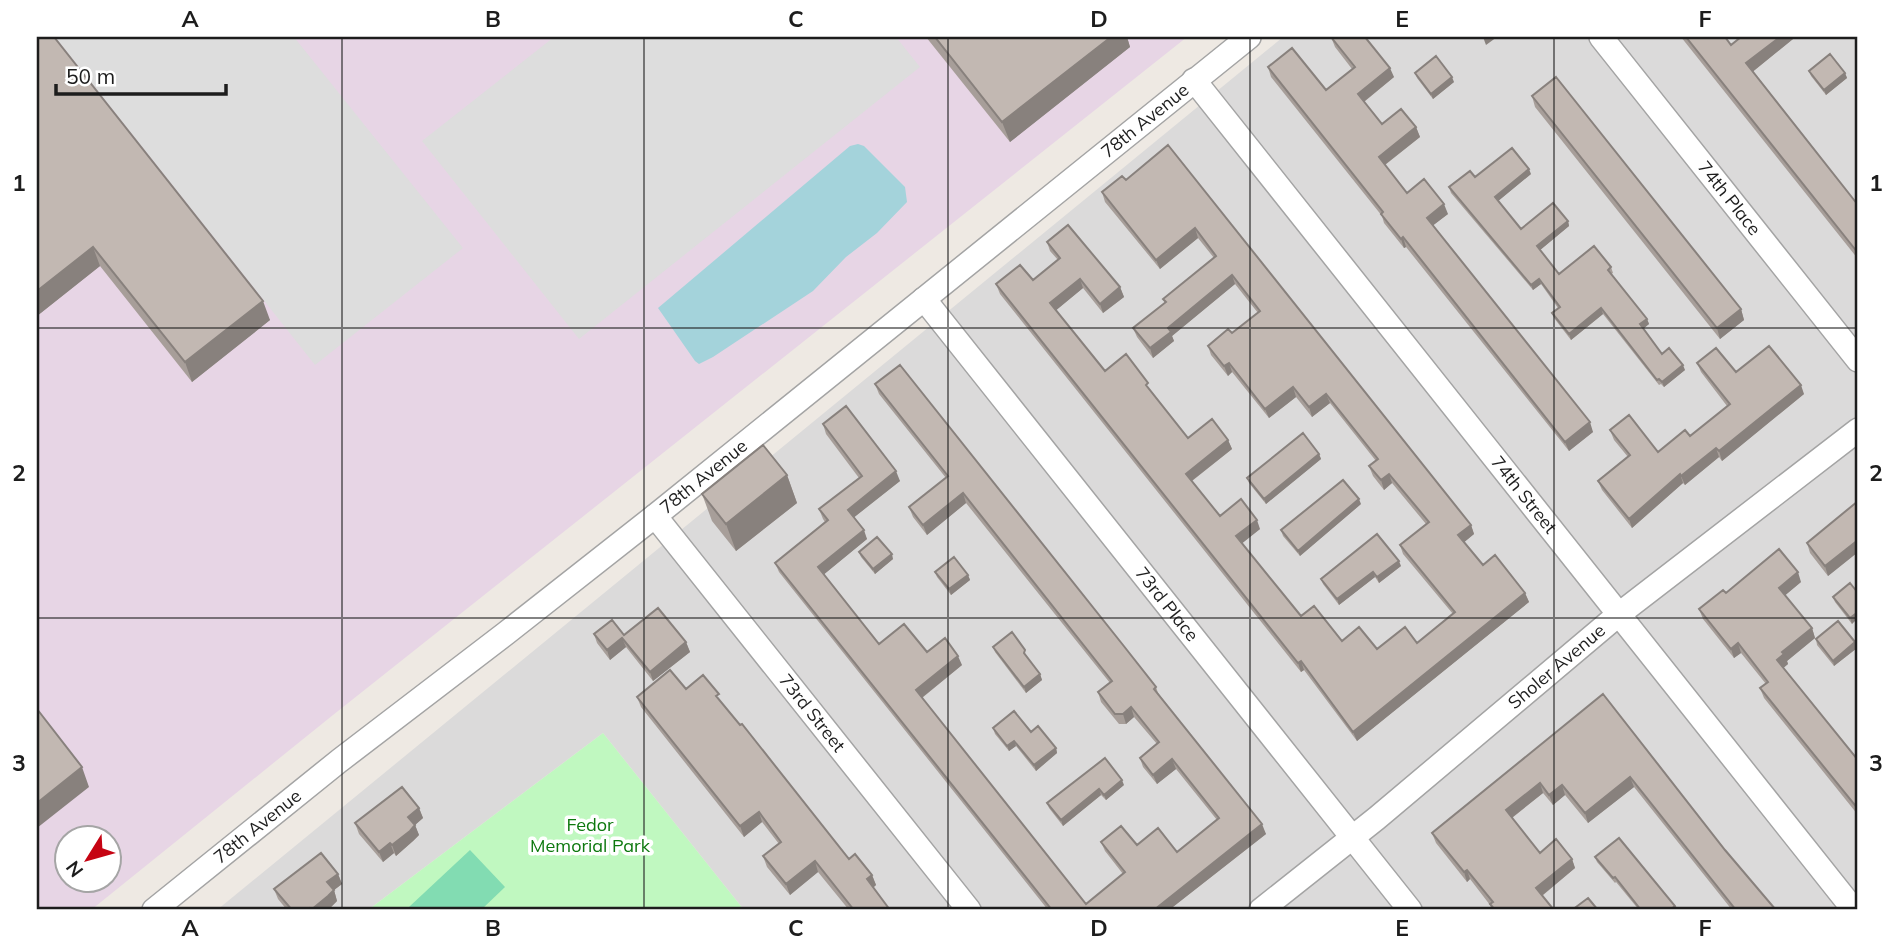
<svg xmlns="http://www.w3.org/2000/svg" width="1895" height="947" viewBox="0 0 1895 947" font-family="Mulish,sans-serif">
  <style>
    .residential { fill: #dbdada }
    .industrial { fill: #e7d5e5; fill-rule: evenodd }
    .park { fill: #c0f8c0 }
    .pitch { fill: #82dcb2 }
    .parking { fill: #ddd }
    .water { fill: #a4d3db }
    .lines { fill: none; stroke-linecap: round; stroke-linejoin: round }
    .minor-casing { stroke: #a4a4a4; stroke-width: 26 }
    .minor { stroke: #fff; stroke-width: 23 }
    .wall { fill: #a79e99 }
    .shaded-wall { fill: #88817d }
    .building { fill: #c2b8b2; stroke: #88817d; stroke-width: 2 }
    .grid { fill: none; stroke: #1d1d1d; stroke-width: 2; stroke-opacity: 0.55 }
    .labels { text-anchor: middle; stroke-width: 7; stroke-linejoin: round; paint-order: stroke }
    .street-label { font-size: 18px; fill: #1d1d1d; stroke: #fff }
    .park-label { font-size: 18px; fill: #0d780e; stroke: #fff }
    .neatline { fill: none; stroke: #1d1d1d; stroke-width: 2.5 }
    .grid-label { font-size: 23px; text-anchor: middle; font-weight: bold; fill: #1d1d1d }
  </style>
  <rect width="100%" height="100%" fill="#eee9e3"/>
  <path class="residential" d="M1283,37H1858V910H744L603,733L368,910H217Z"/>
  <path class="industrial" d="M37,37H1187L333,715L91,910H37ZM66,838H108V880H66Z"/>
  <path class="park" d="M603,733L744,910H368Z"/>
  <path class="pitch" d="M470,850L505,887L481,910H412L409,907Z"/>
  <path class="parking" d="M55,37H294L463,248L315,365Z
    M554,37H896L920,67L579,339L422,141Z"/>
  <path class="water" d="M858,144L864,146L905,187L907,202L877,233L846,257L813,291L713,357L699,364L695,361L658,308L850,146Z"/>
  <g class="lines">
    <defs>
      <g id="minor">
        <path id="s1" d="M1601,37L1858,360"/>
        <path id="s2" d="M1194,80L1854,910"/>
        <path id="s3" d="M924,299L1410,910"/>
        <path id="s4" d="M655,516L969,910"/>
        <path id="s5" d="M154,910L339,761L505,634L655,516L1249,37"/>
        <path id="s6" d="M1261,910L1377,818L1618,615L1858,430"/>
      </g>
    </defs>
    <use href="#minor" class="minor-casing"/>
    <use href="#minor" class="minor"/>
  </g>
  <path class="wall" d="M37,37L270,320L192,382L100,266L37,316Z
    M926,37H1127L1130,47L1010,142Z
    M1331,37L1394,77L1364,102L1382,124L1416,127L1420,137L1385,165L1407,193L1448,214L1433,225L1593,432L1569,451L1406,247L1404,248L1384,223L1382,216L1271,77L1268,67L1326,90L1352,69L1335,47Z
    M1681,37H1725L1731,45L1741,37H1793V39L1753,71L1858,205V259Z
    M1809,71L1845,73L1847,78L1826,95L1811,76Z
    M1415,73L1454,82L1433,99L1417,78Z
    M1532,96L1741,309L1744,320L1720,339L1535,107Z
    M1168,145L1471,525L1474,534L1464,542L1483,565L1525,593L1529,602L1357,741L1304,670L1301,672L1000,294L996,284L1033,280L1058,260L1050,251L1047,242L1120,287L1124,297L1103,313L1083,288L1056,310L1105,371L1152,392L1188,438L1228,440L1232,449L1192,481L1220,516L1260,529L1242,543L1301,616L1342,641L1377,649L1417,643L1453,614L1403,554L1400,545L1426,524L1392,483L1384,490L1373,476L1369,466L1376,461L1330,403L1312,417L1296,397L1269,418L1232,372L1228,376L1211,355L1208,346L1232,333L1258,313L1235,284L1172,336L1174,341L1153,358L1137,337L1133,328L1165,303L1163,299L1214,258L1198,238L1160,269L1105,202L1102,192L1126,180Z
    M1531,174L1498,201L1521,229L1568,221L1569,226L1540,250L1559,274L1611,267L1613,273L1611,274L1647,319L1649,324L1643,328L1662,354L1685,370L1664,387L1661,384L1659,385L1603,314L1571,340L1554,318L1552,313L1558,308L1541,284L1533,290L1451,193L1449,187L1475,177Z
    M1697,363L1736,372L1804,394L1722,461L1719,457L1685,485L1683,483L1632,528L1602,490L1598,481L1628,457L1614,440L1610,430L1658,452L1690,436L1727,406L1701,372Z
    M875,384L1156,687L1158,693L1266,834L1169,910H1048L779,572L775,563L825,522L823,519L819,509L859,478L826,434L823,424L900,481L854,517L867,539L824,574L879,644L927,652L962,665L922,698L1086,904L1123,874L1105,851L1101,842L1137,845L1177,852L1217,820L1176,769L1157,784L1143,767L1140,758L1157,744L1134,717L1126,724H1119L1101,702L1098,692L1110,683L966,503L927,535L913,517L909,507L946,478L879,394Z
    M1319,454L1321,459L1266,504L1249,483L1247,478Z
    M787,475L797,503L736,551L712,521L702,494Z
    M1858,501V552L1828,576L1810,553L1807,543Z
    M1361,504L1300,556L1283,536L1281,530Z
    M859,552L893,559L875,574L861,557Z
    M1401,566L1379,583L1375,577L1339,605L1323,584L1321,579Z
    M935,572L968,575L970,580L951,595L937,577Z
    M1801,582L1785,595L1812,628L1815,638L1787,661L1788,664L1783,668L1858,760V815L1764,698L1760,688L1766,684L1741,653L1734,658L1703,619L1699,609L1726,593Z
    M1858,593L1852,624L1835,602L1833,597Z
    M594,634L624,635L686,642L690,652L653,681L626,647L610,660L597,643Z
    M1816,639L1857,648L1834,666L1817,645Z
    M993,647L1027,656L1026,657L1040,674L1042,680L1026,693L995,652Z
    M686,689L722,703L849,859L872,875L876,885L873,888L890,910H849L818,872L790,895L767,867L763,856L779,844L762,822L744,837L641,707L637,697Z
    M1603,694L1725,850L1776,910H1732L1634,787L1588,823L1565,795L1553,805L1543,793L1512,818L1540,853L1572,859L1575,868L1542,896L1554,910H1492L1490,905L1470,879L1467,882L1436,843L1432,833Z
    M993,728L1031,732L1056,748L1057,753L1036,771L1016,746L1009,751L995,734Z
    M1124,785L1106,800L1101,795L1063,826L1049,808L1047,803Z
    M419,808L423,818L415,825L419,835L413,841L396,856L394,853L383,862L359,834L355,823Z
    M1595,857L1675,906L1677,910H1639L1616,882L1615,883L1597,862Z
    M338,874L342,884L334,890L337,901L328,910H287L278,899L274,889Z"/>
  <path class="shaded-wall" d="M1111,37H1127L1130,47L1010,142L1002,122Z
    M1483,37H1497L1486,45Z
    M1780,37H1793V39L1750,74L1746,63Z
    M1390,68L1394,77L1361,104L1358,94Z
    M1845,73L1847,78L1826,95L1824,90Z
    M1452,77L1454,82L1433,99L1431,94Z
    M1416,127L1420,137L1382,167L1379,157Z
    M1529,169L1531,174L1497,202L1495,197Z
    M1444,204L1448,214L1431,227L1427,218Z
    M1568,221L1569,226L1539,251L1537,246Z
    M1195,228L1198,238L1160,269L1156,260Z
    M1403,237L1406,247L1404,248L1401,239Z
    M93,247L100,266L37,316V291Z
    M1232,275L1235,284L1172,336L1174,341L1153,358L1150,348L1168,328Z
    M1080,279L1083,288L1054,312L1050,303Z
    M1539,279L1541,284L1533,290L1531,285Z
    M1120,287L1124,297L1103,313L1100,304Z
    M263,301L270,320L192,382L185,362Z
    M1601,308L1603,314L1571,340L1569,334Z
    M1741,309L1744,320L1720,339L1717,328Z
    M1647,319L1649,324L1642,330L1640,324Z
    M1229,363L1232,372L1228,376L1224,366Z
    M1683,365L1685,370L1664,387L1662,382Z
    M1801,385L1804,394L1722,461L1719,451Z
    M1293,387L1296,397L1269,418L1265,409Z
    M1326,394L1330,403L1312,417L1309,407Z
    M1590,422L1593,432L1569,451L1565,442Z
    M1228,440L1232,449L1189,483L1186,474Z
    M1716,448L1719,457L1685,485L1681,476Z
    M1319,454L1321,459L1266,504L1264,499Z
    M896,471L900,481L852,519L848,510Z
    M1389,474L1392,483L1384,490L1381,480Z
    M1680,474L1683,483L1632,528L1629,519Z
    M787,475L797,503L736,551L726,524Z
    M963,493L966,503L927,535L923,525Z
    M1359,499L1361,504L1300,556L1298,551Z
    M1257,520L1260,529L1240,545L1236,536Z
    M1471,525L1474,534L1462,544L1458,535Z
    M864,530L867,539L822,576L818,567Z
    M1858,540V552L1828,576L1825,566Z
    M892,554L893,559L875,574L873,569Z
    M1399,561L1401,566L1379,583L1377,577Z
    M1373,572L1375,577L1339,605L1337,599Z
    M1798,572L1801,582L1782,598L1779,588Z
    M968,575L970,580L951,595L949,589Z
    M1525,593L1529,602L1357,741L1353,732Z
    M1858,612V618L1852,624L1850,618Z
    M1812,628L1815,638L1787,661L1788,664L1781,670L1777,660L1782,652Z
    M622,638L626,647L610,660L607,650Z
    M686,642L690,652L653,681L650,672Z
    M1855,642L1857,648L1834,666L1833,661Z
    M1738,643L1741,653L1734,658L1731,649Z
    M958,656L962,665L919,700L916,690Z
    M1301,661L1304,670L1301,672L1298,663Z
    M1040,674L1042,680L1026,693L1024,687Z
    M1131,707L1134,717L1126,724L1123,714Z
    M1014,741L1016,746L1009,751L1007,746Z
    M1056,748L1057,753L1036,771L1034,765Z
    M1172,759L1176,769L1157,784L1153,775Z
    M82,767L89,787L37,828V803Z
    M1630,777L1634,787L1588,823L1585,813Z
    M1122,780L1124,785L1106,800L1104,795Z
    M1540,783L1543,793L1509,820L1506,810Z
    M1562,785L1565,795L1553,805L1549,795Z
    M1099,789L1101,795L1063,826L1061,820Z
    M419,808L423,818L415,825L419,835L413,841L396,856L392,845L408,817Z
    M759,812L762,822L744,837L740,826Z
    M1262,824L1266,834L1169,910H1154Z
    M390,843L394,853L383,862L379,852Z
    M1572,859L1575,868L1539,898L1536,888Z
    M815,861L818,872L790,895L786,884Z
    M1467,870L1470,879L1467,882L1464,872Z
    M338,874L342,884L334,890L337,901L328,910H311L327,882Z
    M872,875L876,885L870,890L867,879Z"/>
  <path class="building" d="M37,37H54L263,301L185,362L93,247L37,291Z
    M935,37H1111L1002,122Z
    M1331,37H1365L1390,68L1358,94L1382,124L1401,109L1416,127L1379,157L1407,193L1424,179L1444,204L1427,218L1590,422L1565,442L1403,237L1401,239L1381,214L1383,212L1268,67L1292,48L1326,90L1355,67Z
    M1686,37H1725L1731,45L1741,37H1780L1746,63L1858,205V253Z
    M1830,54L1845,73L1824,90L1809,71Z
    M1436,56L1452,77L1431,94L1415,73Z
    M1556,77L1741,309L1717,328L1532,96Z
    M1168,145L1471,525L1458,535L1483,565L1495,555L1525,593L1353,732L1301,661L1298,663L996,284L1020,265L1033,280L1060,258L1047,242L1068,225L1120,287L1100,304L1080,279L1050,303L1105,371L1126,354L1148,383L1146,385L1188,438L1212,419L1228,440L1186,474L1220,516L1241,499L1257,520L1236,536L1301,616L1314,606L1342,641L1359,627L1377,649L1405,627L1417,643L1455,612L1400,545L1429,522L1389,474L1381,480L1369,466L1378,459L1326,394L1309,407L1293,387L1265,409L1229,363L1224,366L1208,346L1228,329L1232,333L1260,311L1232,275L1168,328L1171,332L1150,348L1133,328L1166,302L1163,299L1216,256L1195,228L1156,260L1102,192L1122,176L1126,180Z
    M1512,148L1529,169L1495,197L1521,229L1553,203L1568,221L1537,246L1559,274L1594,246L1611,267L1608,270L1647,319L1640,324L1662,354L1669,348L1683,365L1662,382L1659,379L1657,380L1601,308L1569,334L1552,313L1560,307L1539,279L1531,285L1449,187L1470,171L1475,177Z
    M1769,346L1801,385L1719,451L1716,448L1681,476L1680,474L1629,519L1598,481L1630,455L1610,430L1629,415L1658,452L1685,430L1690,436L1730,404L1697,363L1716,348L1736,372Z
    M900,365L1123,645L1156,687L1154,689L1262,824L1154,910H1052L775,563L828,520L819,509L862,476L823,424L846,406L896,471L848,510L864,530L818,567L879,644L904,624L927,652L945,638L958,656L916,690L1086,904L1125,872L1101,842L1121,826L1137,845L1158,828L1177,852L1219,818L1172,759L1153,775L1140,758L1159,742L1131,707L1123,714H1115L1098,692L1112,681L963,493L923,525L909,507L948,476L875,384Z
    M1303,433L1319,454L1264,499L1247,478Z
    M763,445L787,475L726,524L702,494Z
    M1343,480L1359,499L1298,551L1281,530Z
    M1858,501V540L1825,566L1807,543Z
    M1377,534L1399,561L1377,577L1373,572L1337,599L1321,579Z
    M877,537L892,554L873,569L859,552Z
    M1779,549L1798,572L1779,588L1812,628L1782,652L1784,654L1777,660L1858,760V809L1760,688L1768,682L1738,643L1731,649L1699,609L1723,590L1726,593Z
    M954,557L968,575L949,589L935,572Z
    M1850,583L1858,593V612L1850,618L1833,597Z
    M658,608L686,642L650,672L622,638L607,650L594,634L612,620L624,635Z
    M1838,621L1855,642L1833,661L1816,639Z
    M1012,632L1025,650L1024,653L1040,674L1024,687L993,647Z
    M670,670L686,689L703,675L719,694L716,696L740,725L742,724L849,859L855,854L872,875L867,879L890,910H854L815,861L786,884L763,856L781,842L759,812L740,826L637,697Z
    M1603,694L1725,850L1776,910H1736L1630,777L1585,813L1562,785L1549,795L1540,783L1506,810L1540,853L1556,839L1572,859L1536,888L1554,910H1495L1490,904L1493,902L1467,870L1464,872L1432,833Z
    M37,709L82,767L37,803Z
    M1014,711L1031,732L1038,726L1056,748L1034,765L1014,741L1007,746L993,728Z
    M1105,758L1122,780L1104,795L1099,789L1061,820L1047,803Z
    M402,787L419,808L408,817L415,825L410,831L392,845L390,843L379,852L355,823Z
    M1619,838L1675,906L1670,910H1641L1615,877L1613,878L1595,857Z
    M321,853L338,874L327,882L334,890L328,896L311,910L309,908L306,910H292L274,889Z
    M1588,898L1598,910H1572Z"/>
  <path class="grid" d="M342,37V910M644,37V910M948,37V910M1250,37V910M1554,37V910M37,328H1858M37,618H1858"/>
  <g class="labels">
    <g class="street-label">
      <text dy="6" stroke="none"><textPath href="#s5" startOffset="1267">78th Avenue</textPath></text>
      <text dy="6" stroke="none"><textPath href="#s1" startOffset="206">74th Place</textPath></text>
      <text dy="6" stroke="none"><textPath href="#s5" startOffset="700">78th Avenue</textPath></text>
      <text dy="6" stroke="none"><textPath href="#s2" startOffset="530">74th Street</textPath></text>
      <text dy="6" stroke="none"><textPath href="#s3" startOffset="390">73rd Place</textPath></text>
      <text dy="6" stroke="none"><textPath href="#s6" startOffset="383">Sholer Avenue</textPath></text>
      <text dy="6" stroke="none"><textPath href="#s4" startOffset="252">73rd Street</textPath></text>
      <text dy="6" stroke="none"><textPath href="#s5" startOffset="133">78th Avenue</textPath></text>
    </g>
    <g class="park-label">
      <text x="590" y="831">Fedor<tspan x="590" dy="21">Memorial Park</tspan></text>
    </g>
  </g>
  <rect width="1895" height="947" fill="none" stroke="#ffffff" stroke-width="77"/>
  <g transform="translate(88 859) rotate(233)"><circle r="33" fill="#ffffff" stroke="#a5a5a5" stroke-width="2"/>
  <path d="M0-5L12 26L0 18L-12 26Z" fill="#c60413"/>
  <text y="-10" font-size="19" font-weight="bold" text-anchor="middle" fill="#1d1d1d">N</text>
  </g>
  <path d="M56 84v10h170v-10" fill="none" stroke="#1d1d1d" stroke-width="3.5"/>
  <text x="66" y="84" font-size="21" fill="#1d1d1d" stroke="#ffffff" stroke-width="5" paint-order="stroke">50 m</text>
  <rect x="38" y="38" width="1818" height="870" class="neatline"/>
  <g class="grid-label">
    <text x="190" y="27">A</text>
    <text x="493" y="27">B</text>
    <text x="796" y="27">C</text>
    <text x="1099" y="27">D</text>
    <text x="1402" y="27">E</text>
    <text x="1705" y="27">F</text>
    <text x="19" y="191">1</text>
    <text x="1876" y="191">1</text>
    <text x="19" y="481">2</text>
    <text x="1876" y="481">2</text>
    <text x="19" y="771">3</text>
    <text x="1876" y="771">3</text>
    <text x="190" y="936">A</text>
    <text x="493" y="936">B</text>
    <text x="796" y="936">C</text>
    <text x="1099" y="936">D</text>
    <text x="1402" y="936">E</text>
    <text x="1705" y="936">F</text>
  </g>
</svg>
